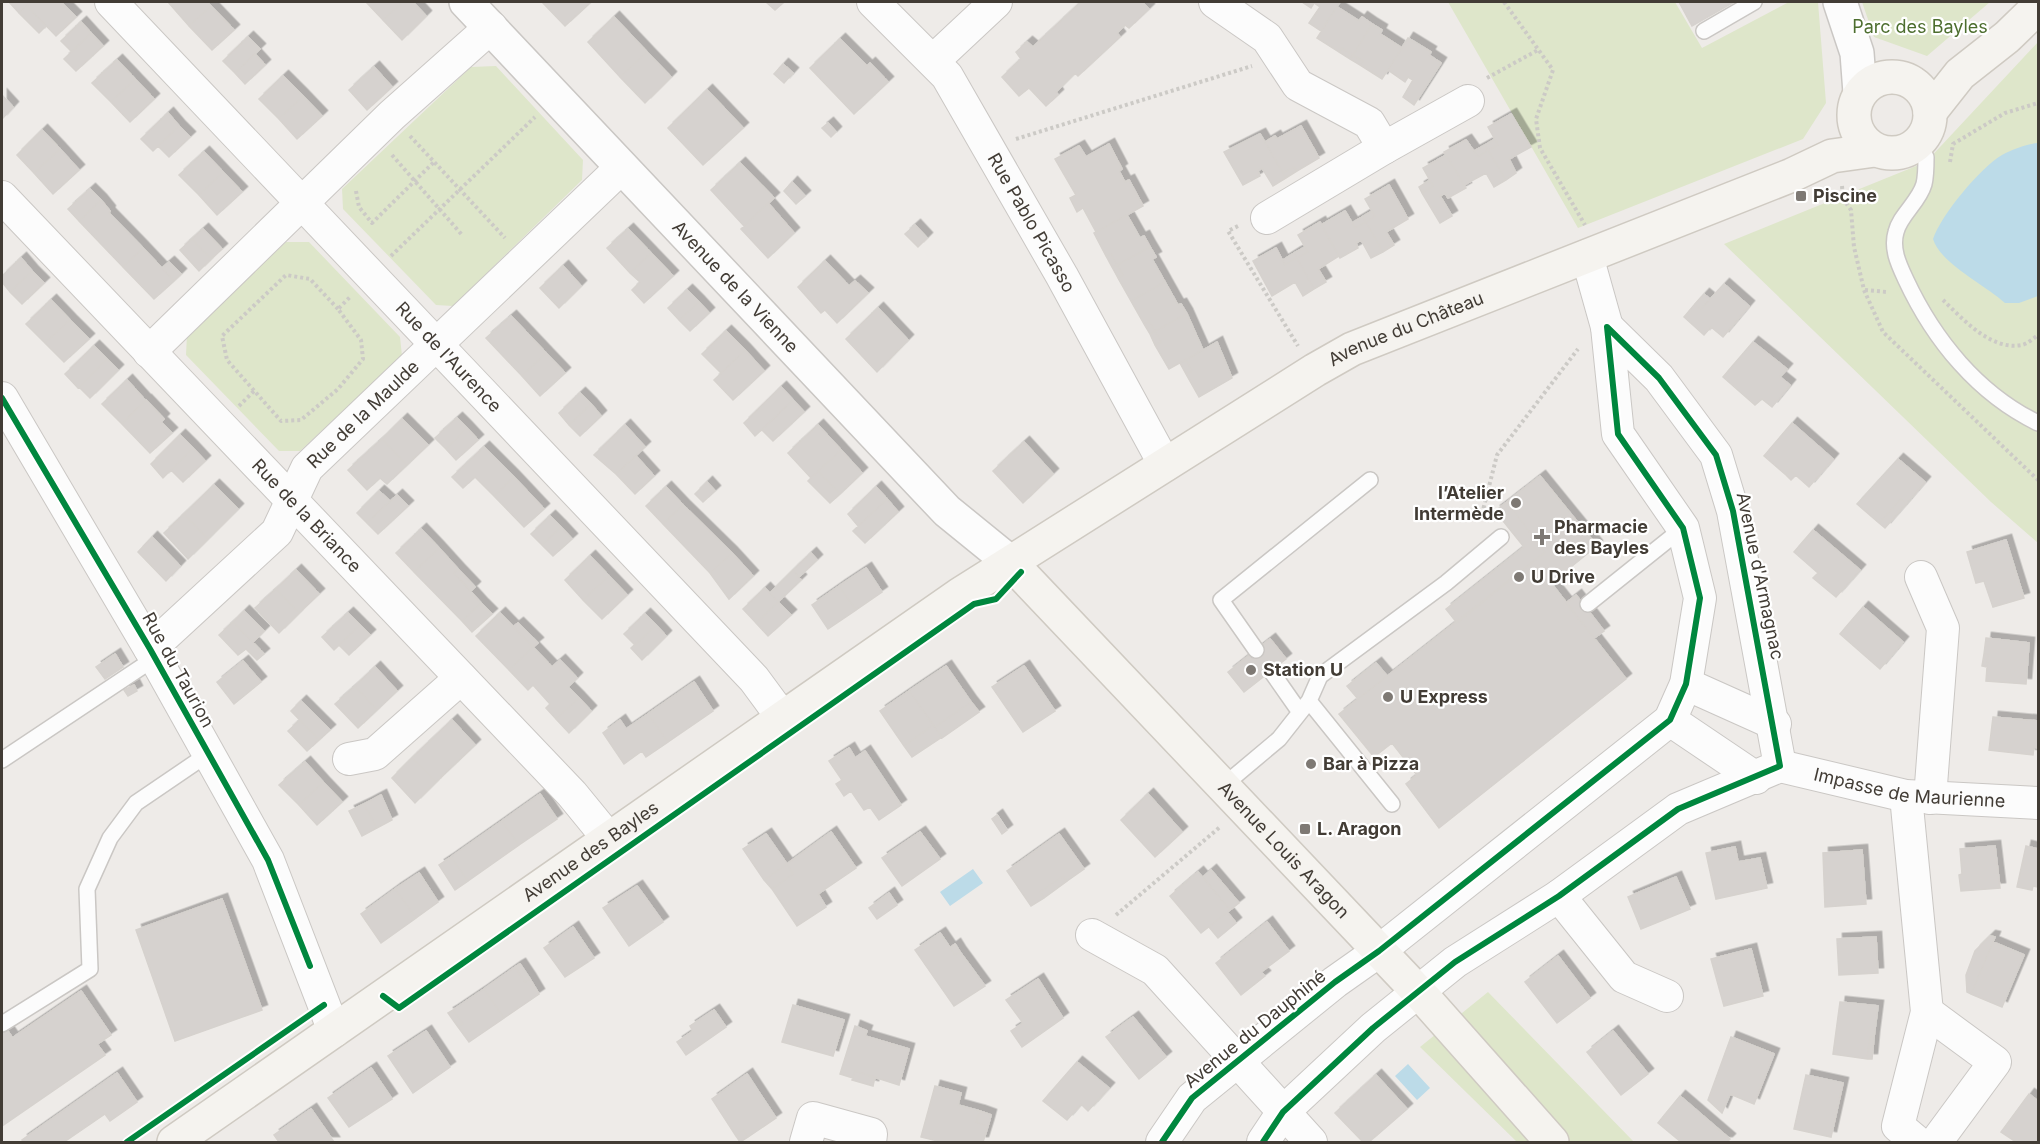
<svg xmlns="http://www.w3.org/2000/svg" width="2040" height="1144" viewBox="0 0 2040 1144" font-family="Inter,sans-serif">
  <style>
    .green { fill: #dee6ca }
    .water { fill: #bcdbe8 }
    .building { fill: #d6d2cf; stroke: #d6d2ce; stroke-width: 1.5; filter: url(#shadow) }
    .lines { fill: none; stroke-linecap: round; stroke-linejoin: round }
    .service-casing { stroke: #cac7c4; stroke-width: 18 }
    .minor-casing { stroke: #cac7c4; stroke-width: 34 }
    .tertiary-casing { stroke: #cac7c4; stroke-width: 36 }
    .secondary-casing { stroke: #cfcac2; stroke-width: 36 }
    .path { stroke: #cccac6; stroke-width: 4; stroke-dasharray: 3 3; stroke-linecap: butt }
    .service { stroke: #fcfcfc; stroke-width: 15 }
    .minor { stroke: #fcfcfc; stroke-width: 32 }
    .tertiary { stroke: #fcfcfc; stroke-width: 33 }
    .secondary { stroke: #f5f3ef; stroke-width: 33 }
    .cycleway-casing { stroke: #fff; stroke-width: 10 }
    .cycleway { stroke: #00873e; stroke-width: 6 }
    .poi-dot { fill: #7e7974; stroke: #fff; stroke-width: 2 }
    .labels { text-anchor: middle; stroke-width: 4.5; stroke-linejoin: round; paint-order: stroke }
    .park-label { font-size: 18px; fill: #4d6e2f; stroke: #fff }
    .poi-label { font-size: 18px; font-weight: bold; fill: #423c35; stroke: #fff; text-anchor: start }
    .street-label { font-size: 18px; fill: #423c35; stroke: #fff }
  </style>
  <defs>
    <filter id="shadow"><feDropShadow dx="5.5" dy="-5.5" stdDeviation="0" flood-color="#0004"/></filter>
  </defs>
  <rect width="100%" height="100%" fill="#eeebe8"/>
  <path class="green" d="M1448,2H1675L1702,48L1789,2H1818L1826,103L1803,139L1578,228Z
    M1862,2H1990L1927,56L1874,37Z
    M2038,42V543L1991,502L1724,244L1926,162Z
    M496,66L583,160L582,180L453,306L436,305L343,209L342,189L471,67Z
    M286,242H309L400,337L402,356L300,451H279L186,355L187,334Z
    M1488,992L1634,1142H1517L1420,1047Z"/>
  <path class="water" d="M2038,143V296L2019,303H2005C1984,284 1941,264 1933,239C1941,215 1980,168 2002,155C2013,149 2027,144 2038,143Z
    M973,869L983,883L950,906L940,892Z
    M1408,1064L1430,1088L1417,1100L1395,1076Z"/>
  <path class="building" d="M9,2H31L19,13Z
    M31,2H61L76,17L56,36L27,6Z
    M168,2H207L211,6L189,26Z
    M366,2H403L383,20Z
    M403,2H413L426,16L402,40L383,20Z
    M542,2H591L565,26Z
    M766,2H784L775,10Z
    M1081,2H1142L1149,9L1129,28L1125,25L1117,33L1120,37L1078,76L1075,73L1056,92L1058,95L1046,106L1029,88L1019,96L1002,77L1021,59L1016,52L1027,42L1033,47Z
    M1302,2H1340L1321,31L1309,23L1320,7L1314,3L1311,8Z
    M1679,2H1734L1692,26Z
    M27,6L46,26L39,33L19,13Z
    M211,6L234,30L212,50L189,26Z
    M1337,7L1359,21L1362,17L1372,24L1353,55L1342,48L1339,52L1317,38Z
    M614,17L647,52L620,77L588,42Z
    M81,22L91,33L72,52L61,41Z
    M1372,24L1382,30L1380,34L1402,48L1382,79L1360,65L1363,61L1353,55Z
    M91,33L103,46L76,71L64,59Z
    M248,37L260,49L235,73L223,61Z
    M1408,38L1431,52L1429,55L1441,63L1414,105L1403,97L1413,80L1408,77L1405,82L1388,70Z
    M840,39L867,66L870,63L888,82L854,114L810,68Z
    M1342,48L1353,55L1350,59L1339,52Z
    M647,52L671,77L645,103L620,77Z
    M255,54L265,65L245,84L235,73Z
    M1353,55L1363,61L1360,65L1350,59Z
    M117,60L135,79L111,102L92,83Z
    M783,64L793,73L784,83L774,74Z
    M374,67L392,87L367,110L349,90Z
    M283,76L303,96L279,119L259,99Z
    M135,79L154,99L130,122L111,102Z
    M707,90L743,128L703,165L668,128Z
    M2,95L13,107L2,119Z
    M303,96L322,116L297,139L279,119Z
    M168,113L179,126L153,151L141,139Z
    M1511,114L1531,147L1509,159L1516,173L1506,180L1488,150L1498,145L1488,127Z
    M828,123L836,132L831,137L822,128Z
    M179,126L190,137L169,157L158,146Z
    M1301,126L1319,158L1297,171L1294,167L1283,173L1265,142L1275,136L1277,139Z
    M42,130L60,149L34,173L17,155Z
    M1260,134L1286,178L1273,186L1262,168L1258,171L1260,176L1243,185L1224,152Z
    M1495,139L1498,145L1488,150L1485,145Z
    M1466,140L1478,157L1488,150L1506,180L1494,187L1486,173L1464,185L1444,152Z
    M1109,144L1122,169L1119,171L1125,182L1129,180L1143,206L1096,232L1083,208L1077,212L1070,198L1076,195L1055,159L1079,146L1086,157Z
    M1485,145L1488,150L1478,157L1474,151Z
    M60,149L79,170L53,194L34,173Z
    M204,152L223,172L199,195L179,175Z
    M1446,155L1466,188L1448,198L1445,193L1440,196L1452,216L1440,223L1422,193L1433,186L1423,168Z
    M740,163L774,198L744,226L711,190Z
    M1294,167L1297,171L1286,178L1283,173Z
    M223,172L242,192L217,215L199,195Z
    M1430,180L1433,186L1422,193L1419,187Z
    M792,182L805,196L796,204L784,191Z
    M1389,185L1408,219L1386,232L1394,245L1383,252L1366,222L1375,216L1365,199Z
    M90,189L101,200L79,221L68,209Z
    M101,200L110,211L109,213L143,248L123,267L79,221Z
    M768,203L794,233L768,258L741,229Z
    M1345,211L1355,228L1366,222L1383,252L1371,258L1361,240L1356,243L1358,248L1340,258L1321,225Z
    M1372,211L1375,216L1366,222L1362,217Z
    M1127,215L1140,238L1144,236L1150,247L1117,265L1111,254L1106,256L1094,233Z
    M1362,217L1366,222L1355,228L1352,223Z
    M1320,222L1339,256L1318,269L1326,282L1314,289L1297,258L1308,252L1298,235Z
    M915,225L927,238L918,247L905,234Z
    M203,229L222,249L211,259L192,239Z
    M628,229L651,253L630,273L607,248Z
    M192,239L211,259L199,271L180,250Z
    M1150,247L1156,257L1152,259L1165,282L1131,301L1118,278L1123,275L1117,265Z
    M1305,247L1308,252L1297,258L1294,253Z
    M143,248L174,281L154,299L123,267Z
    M1276,248L1285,265L1297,258L1314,289L1303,296L1295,282L1272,296L1253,261Z
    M651,253L673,276L644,303L632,290L640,282L630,273Z
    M1294,253L1297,258L1285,265L1283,260Z
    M1111,254L1117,265L1112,267L1106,256Z
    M21,258L32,271L10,292L2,282V276Z
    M825,261L849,286L855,281L868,293L837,323L825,310L821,313L798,287Z
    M169,262L181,274L174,281L162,268Z
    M1117,265L1123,275L1118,278L1112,267Z
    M563,266L581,286L559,308L540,288Z
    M32,271L44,283L22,304L10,292Z
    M1165,282L1178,305L1181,304L1187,314L1155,331L1149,321L1144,324L1131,301Z
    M1724,284L1749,306L1723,337L1711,327L1704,335L1684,317L1695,304L1701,309Z
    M687,290L699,302L679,320L668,308Z
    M1704,294L1710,299L1701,309L1695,304Z
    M51,300L70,320L45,343L26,324Z
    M699,302L709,313L690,331L679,320Z
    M878,308L908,340L877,372L846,339Z
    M1187,314L1203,350L1169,369L1155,345L1161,342L1155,331Z
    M511,316L546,353L522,376L486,338Z
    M70,320L89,339L64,362L45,343Z
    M1149,321L1155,331L1150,334L1144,324Z
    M726,331L745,350L721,373L702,354Z
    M1155,331L1161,342L1155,345L1150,334Z
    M1217,342L1232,378L1199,397L1186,374L1192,371L1186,360Z
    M1753,342L1787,369L1780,377L1790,385L1772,407L1762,399L1755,405L1723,377Z
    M94,346L107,359L78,388L65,374Z
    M745,350L764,371L733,400L714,380Z
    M546,353L565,373L540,396L522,376Z
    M107,359L118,370L90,398L79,387Z
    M1186,360L1192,371L1186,374L1180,363Z
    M127,380L145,400L122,424L102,404Z
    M781,387L793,400L755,436L744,423Z
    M580,393L591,404L569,425L559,413Z
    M146,400L164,419L161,422L172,433L150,453L122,424Z
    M793,400L804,412L773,441L762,430Z
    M591,404L601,416L580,436L569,425Z
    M457,418L467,428L446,449L435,438Z
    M402,419L428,445L407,465L382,439Z
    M1792,423L1833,459L1809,487L1790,470L1786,475L1764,456Z
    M625,425L645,447L616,474L594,455Z
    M818,425L841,450L811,478L788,453Z
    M467,428L478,440L456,460L446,449Z
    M180,435L193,448L163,478L151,464Z
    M382,439L407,465L387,484L380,478L367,490L348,470Z
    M1024,442L1053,474L1023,503L993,471Z
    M484,447L514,477L494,496L475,477L463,488L452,477Z
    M193,448L205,461L183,482L171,470Z
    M841,450L862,473L840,494L818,471Z
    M636,456L654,476L635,494L616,474Z
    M1898,459L1925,482L1906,504L1901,499L1879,523L1857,504Z
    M1790,470L1796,475L1791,480L1786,475Z
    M818,471L840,494L830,503L808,481Z
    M1540,476L1597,546L1551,583L1626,679L1439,828L1406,784L1417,775L1392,743L1374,757L1339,714L1545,552L1507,502Z
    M514,477L544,509L524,527L494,496Z
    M707,482L715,491L703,502L695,494Z
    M214,485L238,509L208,539L184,514Z
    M666,487L683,505L663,524L646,506Z
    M876,487L887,499L858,526L848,514Z
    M379,491L390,501L367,523L357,513Z
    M397,495L408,506L378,534L367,523Z
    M887,499L898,512L865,543L853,531Z
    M1901,499L1906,504L1885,528L1879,523Z
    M1507,502L1545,552L1457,623L1446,609L1524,547L1495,511Z
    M683,505L732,553L710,573L663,524Z
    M184,514L208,539L188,559L164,533Z
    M550,516L561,527L542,545L531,534Z
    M561,527L572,539L553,556L542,545Z
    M421,529L439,548L414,572L396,553Z
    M1813,530L1860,570L1836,597L1813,578L1818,573L1794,552Z
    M152,537L180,566L166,581L138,552Z
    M2006,540L2024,598L1993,607L1984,581L1976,583L1967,552Z
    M439,548L458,569L454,573L481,603L462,621L414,572Z
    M732,553L753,576L729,599L710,573Z
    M811,553L817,560L799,577L793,570Z
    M590,556L609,576L583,600L565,580Z
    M866,568L882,592L856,610L839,586Z
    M458,569L475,587L471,591L454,573Z
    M296,570L319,594L299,613L276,589Z
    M793,570L801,580L778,602L770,593Z
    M609,576L627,595L602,619L583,600Z
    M839,586L856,610L828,629L812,605Z
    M765,588L778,602L756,623L743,609Z
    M276,589L299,613L279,633L255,608Z
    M1576,595L1604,631L1594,638L1566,603Z
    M778,602L791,615L768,636L756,623Z
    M481,603L492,614L472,632L462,621Z
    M1863,607L1903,642L1880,669L1840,634Z
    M244,611L264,631L253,642L233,622Z
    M348,613L360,625L334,650L322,637Z
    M500,613L533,647L509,670L476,636Z
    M645,614L656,625L635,645L624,634Z
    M233,622L264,654L257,660L246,649L238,655L219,635Z
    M518,623L538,643L533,647L513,627Z
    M360,625L370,635L349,655L339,645Z
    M656,625L666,636L642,660L631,648Z
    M1986,638L2029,643L2026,684L1986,681L1988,654H1984Z
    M1270,639L1286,659L1244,692L1228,672Z
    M533,647L552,667L560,660L577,678L568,687L579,698L556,719L546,708L550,704L533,685L528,690L509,670Z
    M115,654L123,667L105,679L96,667Z
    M1984,654H1988L1987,667L1982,666Z
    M243,661L261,682L234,704L217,682Z
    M1376,663L1387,676L1358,699L1347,686Z
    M946,666L971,702L935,727L909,691Z
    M1024,666L1055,711L1023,732L992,687Z
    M375,667L397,691L377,710L355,686Z
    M694,682L713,711L668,742L648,714Z
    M134,685L137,691L128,696L124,690Z
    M355,686L377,710L358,728L335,704Z
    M909,691L933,725L904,746L880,711Z
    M579,698L591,711L569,733L556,719Z
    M301,701L330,730L319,740L291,711Z
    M971,702L979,712L942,738L935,727Z
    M648,714L668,742L646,757L642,751L624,764L603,733L620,720L626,729Z
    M1993,717L2038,721V748L2034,747L2033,755L1989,750Z
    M300,720L319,740L307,751L288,731Z
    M452,720L475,745L436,782L412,758Z
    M933,725L942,737L912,757L904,746Z
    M849,748L855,758L865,751L901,805L879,820L870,807L864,810L851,791L844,796L836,784L842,780L829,761Z
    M412,758L436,782L415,803L392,778Z
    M305,762L323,782L299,805L279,785Z
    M323,782L342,802L317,825L299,805Z
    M540,794L557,819L519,845L502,821Z
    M1148,794L1182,832L1155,857L1121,820Z
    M381,795L392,820L377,828L364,804Z
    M364,804L377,828L362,836L349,811Z
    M997,815L1007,830L1002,834L992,819Z
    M502,821L519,845L468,881L451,857Z
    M831,832L856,868L818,894L826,907L797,926L772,889L793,874L787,864Z
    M920,832L940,859L902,886L882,858Z
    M766,834L787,864L764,880L743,849Z
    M1059,834L1084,869L1067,881L1063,876L1040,892L1044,898L1031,906L1007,871Z
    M1995,846L2000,888L1961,891L1959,875L1962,874L1960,849Z
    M2026,846L2038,849V887L2033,886L2032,890L2017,887Z
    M1735,847L1738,862L1760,858L1767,888L1716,899L1706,853Z
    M1862,850L1866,904L1825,907L1823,853Z
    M451,857L468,881L455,890L439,865Z
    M787,864L793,874L772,889L764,880Z
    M1211,870L1239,903L1230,910L1203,877Z
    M1198,872L1230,910L1201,933L1170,896Z
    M419,873L438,902L416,918L395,889Z
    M1063,876L1067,881L1044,898L1040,892Z
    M1676,877L1690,909L1641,929L1628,897Z
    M637,886L663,922L629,946L603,908Z
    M395,889L416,918L381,943L361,914Z
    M889,893L897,905L877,919L869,908Z
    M222,899L262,1010L175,1041L136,930Z
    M1227,912L1236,923L1218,938L1209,927Z
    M1267,922L1289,951L1261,972L1265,976L1241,995L1216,963Z
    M573,927L594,958L565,977L544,948Z
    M940,933L955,955L960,952L985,986L954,1006L915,950Z
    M1990,936L1995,937L1971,994L1967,992L1966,975L1975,951Z
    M1876,937L1878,973L1839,975L1837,939Z
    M1993,942L2024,955L2002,1007L1971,994Z
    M955,944L960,952L955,955L950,948Z
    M1751,949L1763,996L1724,1006L1711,959Z
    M1558,956L1590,998L1557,1023L1525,982Z
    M520,964L530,979L525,982L515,967Z
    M515,967L525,982L530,979L539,994L504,1018L484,989Z
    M1038,979L1063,1018L1022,1047L1011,1031L1023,1023L1006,1000Z
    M484,989L504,1018L469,1042L458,1027L463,1024L453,1010Z
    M81,991L111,1035L97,1044L105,1055L2,1126V1045Z
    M1840,1002L1878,1006L1874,1037H1870L1867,1059L1833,1054Z
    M793,1005L844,1020L833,1056L782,1042Z
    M453,1010L463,1024L458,1027L448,1013Z
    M714,1010L726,1027L686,1055L677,1042L693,1031L690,1026Z
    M1133,1017L1166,1057L1139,1079L1106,1037Z
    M855,1026L867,1031L865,1036L909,1049L899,1085L855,1071L853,1078L840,1074Z
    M7,1030L12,1037L2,1045V1034Z
    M426,1031L450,1067L413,1093L388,1056Z
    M1613,1031L1648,1074L1621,1095L1587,1052Z
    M1731,1037L1774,1054L1754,1104L1730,1094L1722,1113L1708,1100Z
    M1870,1037H1874L1872,1059H1867Z
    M1077,1062L1109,1088L1088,1111L1081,1104L1067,1120L1043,1101Z
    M371,1068L392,1099L349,1127L328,1098Z
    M855,1071L875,1077L873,1086L852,1080Z
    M117,1073L137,1102L110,1121L105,1114L64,1142H23L22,1140Z
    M747,1074L776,1118L748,1137L743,1130L736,1136L712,1099Z
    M1376,1075L1407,1109L1369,1142H1363L1335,1113Z
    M1806,1075L1843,1083L1831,1137L1794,1129Z
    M935,1086L961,1093L958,1105L980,1111L976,1122L988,1126L983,1142H942L921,1137Z
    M2029,1094L2038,1101V1142H2016L2001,1132Z
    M1680,1096L1730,1139L1727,1142H1681L1658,1123Z
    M311,1109L334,1142H279L274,1135Z
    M980,1111L991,1115L988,1126L976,1122Z
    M743,1130L748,1137L740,1142L736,1136Z"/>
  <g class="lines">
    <defs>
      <path id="service" d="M1704,31L1754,2
        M1917,144L1926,157C1926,165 1926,176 1924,184C1919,202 1900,215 1896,232C1891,249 1899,265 1906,280C1934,340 1978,394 2038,423
        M1588,604L1683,528
        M1256,650L1221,600L1370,480
        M1271,671L1299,711
        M1309,701L1392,804
        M2,760L155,658
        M1223,786L1279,739L1309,701L1320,676L1446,583L1501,537
        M2,1024L90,969L87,889L110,838L136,803L208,754"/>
      <g id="minor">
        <path id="s1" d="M111,2L754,679L782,717"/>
        <path id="s2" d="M873,2L947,76L1062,276L1165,465"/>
        <path d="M1215,2L1267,38L1298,85L1369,123L1384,148L1267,218"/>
        <path d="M933,61L996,2"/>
        <path d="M1384,148L1468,101"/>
        <path id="s3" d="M2,197L572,794L608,838"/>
        <path d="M1587,256L1607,327"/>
        <path d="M149,352L392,115L491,27"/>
        <path d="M2,398L150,649L268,860L334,1031"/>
        <path d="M1921,577L1943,628L1930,798"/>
        <path id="s4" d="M150,649L277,532L307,468L622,167"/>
        <path d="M1686,684L1775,724"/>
        <path d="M1670,720L1756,778"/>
        <path d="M349,759L375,754L461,678"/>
        <path id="s5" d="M1780,766L1906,796L2038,803"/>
        <path d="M1906,796L1927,1012L1898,1126L1917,1142"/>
        <path d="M1559,896L1624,977L1667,996"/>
        <path d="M1092,935L1155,970L1311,1142"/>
        <path d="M1927,1012L1995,1062L1936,1142"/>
        <path d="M806,1142L813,1118L871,1134L870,1142"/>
        <path d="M1162,1142L1192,1098L1335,982L1379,951L1670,720L1686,684L1700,598L1683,528L1618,434L1607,327L1659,378L1716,455L1733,511L1780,766L1678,809L1559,896L1455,962L1373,1028L1283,1112L1263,1142"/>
      </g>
      <g id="tertiary">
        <path id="s6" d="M466,2L947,511L1011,563"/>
        <path d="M1840,2L1857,53L1860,93"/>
      </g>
      <g id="secondary">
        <circle cx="1892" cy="115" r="38"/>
        <path d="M1930,112L1960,74L2007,37L2038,7"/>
        <path id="s7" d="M1011,563L1425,999L1552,1142"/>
        <path id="s8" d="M174,1142L959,595L1315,370L1352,349L1792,175L1832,156L1875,150"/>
      </g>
    </defs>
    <use href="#service" class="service-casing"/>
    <use href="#minor" class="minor-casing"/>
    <use href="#tertiary" class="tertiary-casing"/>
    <use href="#secondary" class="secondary-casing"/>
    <path class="path" d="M1504,2L1553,70L1536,119L1540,148L1585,225
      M1487,78L1538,50
      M410,136L505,238
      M1016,139L1252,66
      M392,155L463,236
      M1950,162L1953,144L2005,113L2038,103
      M1842,186L1843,199L1851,210L1854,247L1864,290L1883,332L2038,480
      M356,191L359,207L372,223L434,162
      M1238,226L1228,231L1298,346
      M391,256L535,117
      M1865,290L1887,292
      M1943,300C1963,319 1991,351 2022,345C2027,344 2034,338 2038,335
      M338,309L310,279L286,275L222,336L227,360L281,421L301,420L338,389L363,359L361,340L338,309L350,297
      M239,406L254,391
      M1482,514L1497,455L1578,349
      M1116,915L1220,827"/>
    <use href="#service" class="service"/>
    <use href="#minor" class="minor"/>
    <use href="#tertiary" class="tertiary"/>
    <use href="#secondary" class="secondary"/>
    <defs>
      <path id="cycleway" d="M2,398L150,649L268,860L310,966
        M383,996L399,1008L974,604L996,599L1021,572
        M127,1142L324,1005
        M1162,1142L1192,1098L1335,982L1379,951L1670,720L1686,684L1700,598L1683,528L1618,434L1607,327L1659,378L1716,455L1733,511L1780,766L1678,809L1559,896L1455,962L1373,1028L1283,1112L1263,1142"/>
    </defs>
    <use href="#cycleway" class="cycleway-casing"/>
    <use href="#cycleway" class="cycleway"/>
  </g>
  <g class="poi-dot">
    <rect x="1795" y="190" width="12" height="12" rx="3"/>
    <circle cx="1516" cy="503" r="6"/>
    <path d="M1539 528h6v6h6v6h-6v6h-6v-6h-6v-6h6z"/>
    <circle cx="1519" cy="577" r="6"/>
    <circle cx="1251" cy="670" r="6"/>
    <circle cx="1388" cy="697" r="6"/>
    <circle cx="1311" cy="764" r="6"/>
    <rect x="1299" y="823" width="12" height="12" rx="3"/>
  </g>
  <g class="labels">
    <g class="park-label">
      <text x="1920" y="33">Parc des Bayles</text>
    </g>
    <g class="poi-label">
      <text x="1813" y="202">Piscine</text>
      <text x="1504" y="499" text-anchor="end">l’Atelier<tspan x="1504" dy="21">Intermède</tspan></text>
      <text x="1554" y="533">Pharmacie<tspan x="1554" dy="21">des Bayles</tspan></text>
      <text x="1531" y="583">U Drive</text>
      <text x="1263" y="676">Station U</text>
      <text x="1400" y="703">U Express</text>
      <text x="1323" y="770">Bar à Pizza</text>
      <text x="1317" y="835">L. Aragon</text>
    </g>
    <g class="street-label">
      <text dy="6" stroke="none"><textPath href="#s2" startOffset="274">Rue Pablo Picasso</textPath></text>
      <text dy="6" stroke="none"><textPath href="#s6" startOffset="392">Avenue de la Vienne</textPath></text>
      <text dy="6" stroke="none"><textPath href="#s8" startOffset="1478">Avenue du Château</textPath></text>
      <text dy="6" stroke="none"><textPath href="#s1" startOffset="490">Rue de l'Aurence</textPath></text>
      <text dy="6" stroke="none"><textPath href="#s4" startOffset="321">Rue de la Maulde</textPath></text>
      <text dy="6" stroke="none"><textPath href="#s3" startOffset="441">Rue de la Briance</textPath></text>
      <text transform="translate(1760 576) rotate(78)" y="6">Avenue d'Armagnac</text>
      <text transform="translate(178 670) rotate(61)" y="6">Rue du Taurion</text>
      <text dy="6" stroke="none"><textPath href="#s5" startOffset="132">Impasse de Maurienne</textPath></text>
      <text dy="6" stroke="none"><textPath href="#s8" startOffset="508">Avenue des Bayles</textPath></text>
      <text dy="6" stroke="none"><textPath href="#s7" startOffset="396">Avenue Louis Aragon</textPath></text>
      <text transform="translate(1255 1029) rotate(-39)" y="6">Avenue du Dauphiné</text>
    </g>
  </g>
  <rect width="2040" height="1144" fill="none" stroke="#423c35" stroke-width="6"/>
</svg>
